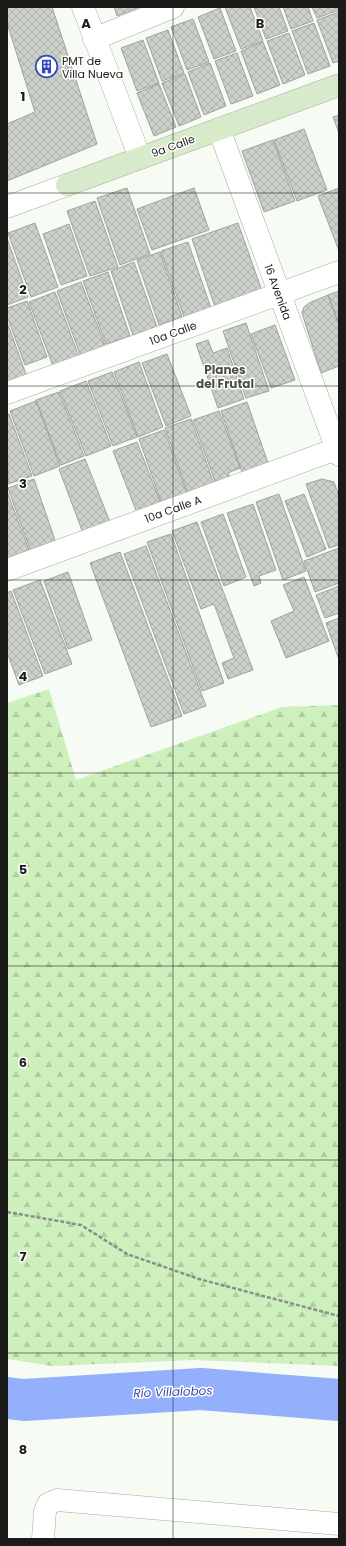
<svg xmlns="http://www.w3.org/2000/svg" width="346" height="1546" viewBox="0 0 346 1546" font-family="Poppins,sans-serif">
  <style>
    .forest { fill: url(#forest-firs) }
    .lines { fill: none; stroke-linecap: round; stroke-linejoin: round }
    .river { stroke: #94affc; stroke-width: 42 }
    .building { fill: url(#building-cross-hatch); stroke: #9fa39d }
    .street-casing { stroke: #a6aba4; stroke-width: 23 }
    .secondary-casing { stroke: #a6aba4; stroke-width: 23 }
    .path { stroke: #8b8e89; stroke-width: 2.5; stroke-dasharray: 4 2; stroke-linecap: butt }
    .street { stroke: #fff; stroke-width: 22 }
    .secondary { stroke: #d7ebca; stroke-width: 22 }
    .grid { fill: none; stroke: #1b1c1a; stroke-width: 1; stroke-opacity: 0.55 }
    .labels { text-anchor: middle; stroke-width: 3; stroke-linejoin: round; paint-order: stroke }
    .poi-label { font-size: 11px; fill: #1b1c1a; stroke: #fff; text-anchor: start }
    .street-label { font-size: 11px; fill: #1b1c1a; stroke: #fff }
    .neighbourhood-label { font-size: 12px; font-weight: bold; fill: #4b4f49; stroke: #fff }
    .water-label { font-size: 12px; font-style: italic; fill: #374ea7; stroke: #fff }
    .grid-label { font-size: 13px; text-anchor: middle; font-weight: bold; fill: #1b1c1a; stroke: #fff; stroke-width: 3; stroke-linejoin: round; paint-order: stroke }
  </style>
  <defs>
    <pattern id="forest-firs" width="22" height="20" patternUnits="userSpaceOnUse"><rect width="22" height="20" fill="#cef0bd"/><path d="M5 1l3.5 6h-7zM16 11l3.5 6h-7z" fill="#b0cda2"/></pattern>
    <pattern id="building-cross-hatch" width="8" height="8" patternUnits="userSpaceOnUse"><rect width="8" height="8" fill="#cbd0c9"/><path d="M0 0l8 8M0 8l8-8" fill="none" stroke="#aeb2ac"/></pattern>
  </defs>
  <rect width="100%" height="100%" fill="#f6fbf4"/>
  <path class="forest" d="M49,689L76,780L282,707L339,705V1366L194,1360L52,1366L7,1359V703Z"/>
  <g class="lines">
    <path class="river" d="M7,1398L24,1400L201,1389L339,1400"/>
  </g>
  <path class="building" d="M7,7H52L97,144L7,181V124L35,112L7,23Z
    M114,7H140L117,16Z
    M225,7H250L263,41L241,49Z
    M254,7H279L288,31L266,39Z
    M283,7H308L313,21L291,29Z
    M312,7H338L339,10L317,18Z
    M220,8L236,51L214,59L198,17Z
    M339,12V61L333,63L317,20Z
    M193,19L209,62L187,70L171,27Z
    M314,23L330,66L308,74L292,31Z
    M168,30L184,73L162,81L146,38Z
    M289,33L305,75L283,84L267,41Z
    M143,40L159,83L137,91L121,48Z
    M263,42L280,85L257,94L241,51Z
    M237,53L253,96L231,104L215,61Z
    M210,63L226,106L204,115L188,72Z
    M185,74L201,117L179,126L162,83Z
    M159,84L176,127L154,136L137,93Z
    M339,115V133L333,117Z
    M304,129L327,190L297,201L274,140Z
    M273,140L295,201L264,212L242,151Z
    M127,188L150,254L120,265L97,198Z
    M194,188L209,230L152,250L137,209Z
    M339,188V251L318,196Z
    M95,201L118,267L90,276L67,211Z
    M35,223L58,287L31,297L8,233Z
    M238,223L262,291L215,307L192,239Z
    M69,224L87,276L61,285L43,234Z
    M7,238L28,297L7,305Z
    M188,242L211,308L184,317L161,251Z
    M160,252L182,317L159,325L137,260Z
    M134,262L157,327L133,335L111,271Z
    M108,272L130,336L106,344L83,281Z
    M81,282L106,348L81,357L57,291Z
    M339,291V324L328,295Z
    M55,292L79,357L53,366L29,302Z
    M328,295L339,325V366L321,373L302,313L304,307L309,303Z
    M27,301L47,357L25,365L7,316V308Z
    M7,322L27,377L7,385Z
    M246,323L269,391L246,398L223,331Z
    M275,325L295,380L271,388L251,334Z
    M208,340L213,353L227,348L244,399L218,408L196,344Z
    M167,354L191,416L166,426L142,363Z
    M139,362L163,427L138,437L114,372Z
    M112,372L137,437L113,446L88,381Z
    M86,381L111,446L86,456L60,391Z
    M59,392L84,456L61,465L36,400Z
    M36,401L60,466L34,476L10,411Z
    M247,402L269,466L243,475L221,411Z
    M219,411L240,468L228,473L231,482L217,487L193,420Z
    M9,414L32,476L8,484L7,415Z
    M191,419L215,487L189,496L165,428Z
    M164,430L187,494L162,504L139,439Z
    M137,442L161,504L137,513L113,451Z
    M85,459L110,522L83,533L59,469Z
    M34,479L56,543L31,552L8,488Z
    M322,479L334,482L339,496V545L329,548L306,484Z
    M7,491L30,553L7,561Z
    M279,494L306,571L283,580L256,502Z
    M304,494L326,549L307,557L285,501Z
    M253,504L276,570L259,576L261,583L254,586L227,513Z
    M223,514L246,577L224,586L201,522Z
    M197,522L253,670L228,679L222,663L234,658L214,604L201,609L172,531Z
    M171,534L224,683L202,691L147,542Z
    M146,546L206,706L184,714L124,554Z
    M339,548V583L315,592L304,561Z
    M120,552L182,716L151,727L90,563Z
    M68,572L92,640L68,649L44,581Z
    M304,577L329,641L286,658L271,621L294,611L283,585Z
    M40,580L72,664L45,674L13,590Z
    M339,586V613L325,618L316,595Z
    M11,591L43,676L19,685L7,652V593Z
    M339,618V660L326,623Z"/>
  <g class="lines">
    <defs>
      <path id="street" d="M83,7L140,158
        M94,39L173,7
        M219,129L339,455
        M7,207L67,185
        M7,393L339,272
        M7,570L339,448
        M43,1539L45,1511L48,1504L57,1500L339,1524"/>
      <path id="secondary" d="M67,185L339,85"/>
    </defs>
    <use href="#street" class="street-casing"/>
    <use href="#secondary" class="secondary-casing"/>
    <path class="path" d="M7,1212L81,1225L127,1254L199,1279L339,1316"/>
    <use href="#street" class="street"/>
    <use href="#secondary" class="secondary"/>
  </g>
  <path class="grid" d="M173,7V1539M7,193H339M7,386H339M7,580H339M7,773H339M7,966H339M7,1160H339M7,1353H339"/>
  <defs>
    <symbol id="building-ring" viewBox="-11 -11 22 22"><circle r="9.5" fill="#fff" stroke="#3249ba" stroke-width="1.5"/><path d="M-4-6H4V6H1V3H-1V6H-4ZM-2.5-4.3h1.7v1.8h-1.7ZM.8-4.3h1.7v1.8H.8ZM-2.5-1h1.7V.8h-1.7ZM.8-1h1.7V.8H.8Z" fill="#3249ba"/></symbol>
  </defs>
  <g fill-rule="evenodd">
    <use href="#building-ring" x="34" y="54" width="25" height="25"/>
  </g>
  <g class="labels">
    <g class="poi-label">
      <text x="62" y="65">PMT de<tspan x="62" dy="13">Villa Nueva</tspan></text>
    </g>
    <g class="street-label">
      <text transform="translate(173 146) rotate(-20)" y="4">9a Calle</text>
      <text transform="translate(278 292) rotate(70)" y="4">16 Avenida</text>
      <text transform="translate(173 333) rotate(-20)" y="4">10a Calle</text>
      <text transform="translate(173 509) rotate(-20)" y="4">10a Calle A</text>
    </g>
    <g class="neighbourhood-label">
      <text x="225" y="374">Planes<tspan x="225" dy="14">del Frutal</tspan></text>
    </g>
    <g class="water-label">
      <text transform="translate(173 1392) rotate(-2)" y="4">Río Villalobos</text>
    </g>
  </g>
  <g class="grid-label">
    <text x="86" y="28">A</text>
    <text x="260" y="28">B</text>
    <text x="23" y="101">1</text>
    <text x="23" y="294">2</text>
    <text x="23" y="488">3</text>
    <text x="23" y="681">4</text>
    <text x="23" y="874">5</text>
    <text x="23" y="1067">6</text>
    <text x="23" y="1261">7</text>
    <text x="23" y="1454">8</text>
  </g>
  <rect width="346" height="1546" fill="none" stroke="#1b1c1a" stroke-width="16"/>
</svg>
